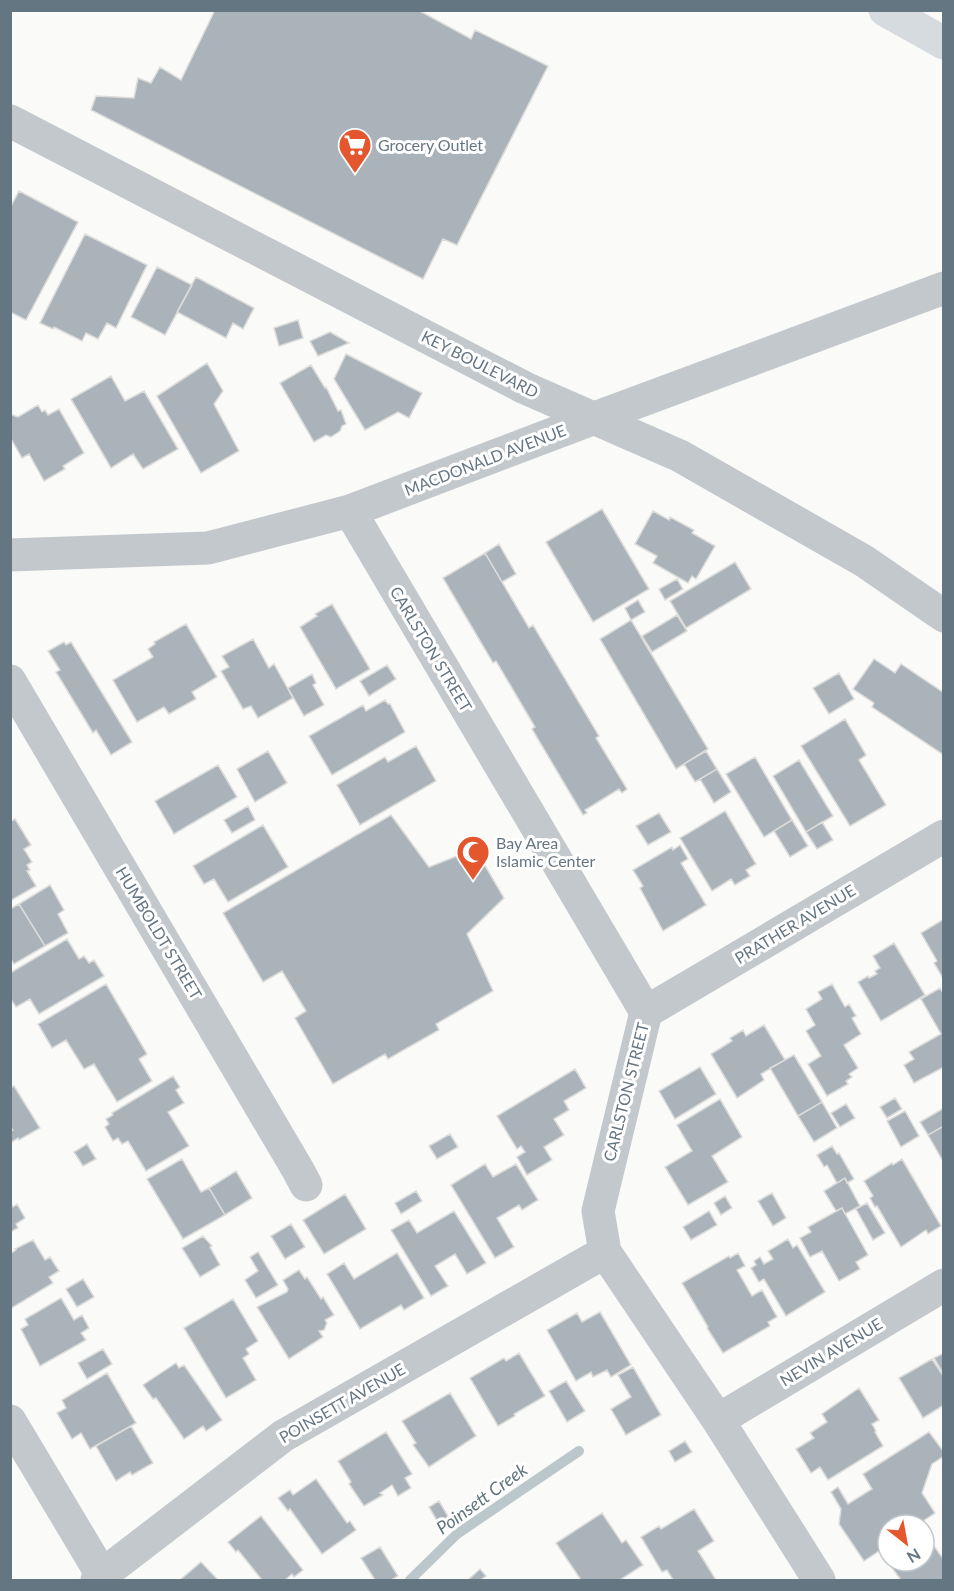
<svg xmlns="http://www.w3.org/2000/svg" width="954" height="1591" viewBox="0 0 954 1591" font-family="Lato,sans-serif">
  <style>
    .lines { fill: none; stroke-linecap: round; stroke-linejoin: round }
    .stream { stroke: #bbc7cb; stroke-width: 10 }
    .building { fill: #aab3b9; stroke: #dcdcda; stroke-width: 1.5 }
    .minor { stroke: #c3c8cc; stroke-width: 33 }
    .tertiary { stroke: #c3c8cc; stroke-width: 33 }
    .primary { stroke: #d6dbdf; stroke-width: 33 }
    .labels { text-anchor: middle; stroke-width: 6; stroke-linejoin: round; paint-order: stroke }
    .poi-label { font-size: 16px; fill: #657683; stroke: #fff; text-anchor: start }
    .street-label { font-size: 16px; fill: #657683; stroke: #fff }
    .water-label { font-size: 18px; font-style: italic; fill: #60757c; stroke: #fff }
  </style>
  <rect width="100%" height="100%" fill="#fafaf8"/>
  <g class="lines">
    <path class="stream" d="M410,1580L457,1534L579,1451"/>
  </g>
  <path class="building" d="M215,10H418L471,39L475,30L548,66L457,245L443,239L423,279L91,110L96,96L134,98L138,78L151,83L160,67L181,80Z
    M19,191L78,222L26,320L10,312V208Z
    M85,234L147,265L116,328L107,323L98,339L86,333L82,341L54,327L53,329L40,323Z
    M157,267L192,285L165,335L131,317Z
    M196,277L254,308L243,329L233,323L226,338L177,312Z
    M298,320L303,338L279,346L274,328Z
    M330,332L349,343L318,356L310,341Z
    M346,354L422,393L409,418L398,412L365,430L334,379Z
    M207,363L223,391L214,404L239,451L201,473L157,396Z
    M311,365L325,388L326,387L338,411L341,410L346,424L342,426L340,431L331,437L326,435L314,442L280,383Z
    M111,376L125,401L144,391L178,449L143,469L133,454L111,468L71,399Z
    M38,405L42,412L45,410L48,415L59,409L84,453L63,466L65,469L44,481L29,454L22,458L10,437V414L18,417Z
    M602,509L649,589L593,622L546,542Z
    M653,511L669,520L670,517L694,530L692,533L715,546L696,579L692,576L688,583L653,563L657,556L635,544Z
    M499,544L516,574L502,582L485,553Z
    M485,553L529,628L533,625L599,736L596,738L627,789L622,793L619,789L585,810L587,813L583,815L532,729L535,727L496,661L493,663L443,578Z
    M735,562L751,589L686,628L670,601Z
    M677,579L683,589L665,600L659,589Z
    M638,600L645,612L631,620L625,608Z
    M332,604L370,669L336,689L300,627L317,616L315,614Z
    M677,615L687,631L652,652L642,636Z
    M631,620L708,749L676,769L600,639Z
    M186,624L217,677L192,692L196,699L169,714L164,707L137,722L113,680L153,657L148,649L155,644L154,642Z
    M253,639L269,668L274,664L293,698L258,718L251,706L243,709L221,671L229,667L222,656Z
    M64,642L66,645L71,642L132,742L111,755L96,730L93,733L56,672L60,670L48,651Z
    M874,659L895,673L901,664L944,693V755L872,707L874,703L853,689Z
    M387,665L396,679L369,696L360,681Z
    M839,673L854,699L829,714L813,688Z
    M312,674L316,683L313,685L324,705L304,716L288,688Z
    M385,700L388,704H390L405,732L332,775L309,736L363,705L366,711Z
    M845,719L866,755L859,760L886,805L850,826L801,746Z
    M416,746L436,781L360,825L337,785L385,757L388,762Z
    M268,751L287,783L255,802L237,769Z
    M706,751L717,769L695,782L684,764Z
    M755,757L792,820L764,837L726,774Z
    M799,760L833,816L806,832L773,776Z
    M218,765L237,797L174,834L155,801Z
    M717,769L731,792L714,803L700,779Z
    M248,806L255,820L232,833L224,820Z
    M725,811L756,864L746,870L750,876L735,885L731,879L712,891L680,838Z
    M659,813L671,832L648,845L636,826Z
    M391,815L429,867L457,856L467,861L480,857L504,898L467,934L493,991L436,1024L439,1030L388,1059L385,1054L333,1084L295,1018L306,1011L282,971L263,982L223,913Z
    M15,819L31,845L24,849L32,862L27,865L30,870L27,871L36,886L10,901V822Z
    M792,820L808,846L790,857L774,831Z
    M822,822L833,840L817,849L806,832Z
    M263,825L288,867L228,902L214,879L204,884L193,866Z
    M680,845L688,859L681,863L706,905L663,931L640,888L643,886L633,870L672,847L673,850Z
    M50,885L64,910L58,914L68,933L45,946L19,904Z
    M19,904L45,946L14,964L10,958V909Z
    M944,919V980L934,963L937,961L921,933Z
    M67,939L79,959L84,956L89,963L94,960L104,976L39,1014L30,999L16,1007L10,998V973Z
    M894,943L925,995L881,1021L858,982L868,976L869,978L877,974L875,971L880,968L873,956Z
    M106,984L147,1054L139,1059L152,1081L117,1102L94,1064L84,1069L66,1040L52,1048L38,1024Z
    M832,984L845,1007L849,1004L856,1016L852,1018L861,1034L844,1045L858,1068L849,1074L852,1077L846,1081L848,1084L827,1096L808,1064L821,1056L806,1031L815,1025L806,1009L822,999L818,992Z
    M940,988L944,995V1067L914,1083L904,1065L914,1059L909,1052L941,1034L921,999Z
    M764,1025L785,1060L761,1074L764,1080L737,1098L711,1054L732,1041L730,1038L743,1030L746,1036Z
    M794,1055L822,1102L798,1116L770,1068Z
    M700,1067L716,1094L675,1119L659,1091Z
    M575,1069L586,1088L564,1101L569,1110L554,1119L564,1135L544,1147L552,1160L527,1175L517,1157L525,1152L521,1146L517,1149L497,1116Z
    M173,1076L180,1087L176,1090L184,1103L168,1112L189,1146L146,1171L128,1141L122,1144L118,1138L113,1141L105,1127L109,1124L106,1119L113,1115L112,1113Z
    M14,1086L40,1128L19,1140L18,1138L10,1143V1132L13,1130L10,1126V1088Z
    M895,1098L902,1109L887,1118L880,1107Z
    M720,1099L742,1137L712,1156L728,1182L688,1205L665,1167L692,1151L677,1125Z
    M822,1102L837,1128L814,1142L798,1116Z
    M846,1104L855,1118L840,1127L831,1113Z
    M944,1108V1126L928,1135L920,1122Z
    M905,1111L919,1136L901,1147L887,1121Z
    M944,1126V1163L928,1135Z
    M450,1134L458,1147L437,1159L429,1146Z
    M87,1144L96,1159L83,1166L74,1152Z
    M832,1146L837,1154L839,1153L854,1179L847,1183L845,1178L837,1183L827,1165L824,1167L817,1155Z
    M182,1159L201,1192L209,1188L225,1215L183,1239L147,1179Z
    M902,1159L941,1226L928,1234L926,1230L901,1247L877,1206L875,1207L870,1198L873,1196L864,1181L892,1163L893,1165Z
    M485,1164L493,1177L516,1164L538,1200L522,1210L519,1205L497,1218L514,1247L495,1258L451,1185Z
    M236,1171L252,1198L225,1215L209,1188Z
    M845,1178L860,1206L845,1214L842,1208L836,1211L824,1191Z
    M416,1191L422,1201L401,1214L395,1203Z
    M772,1193L786,1218L773,1226L758,1201Z
    M345,1194L366,1229L324,1254L303,1220Z
    M725,1196L732,1208L721,1215L714,1203Z
    M10,1203L13,1207L17,1204L25,1218L16,1224L18,1228L10,1232Z
    M867,1203L885,1233L873,1240L856,1209Z
    M842,1208L868,1255L856,1262L860,1269L839,1281L822,1251L810,1257L800,1238L811,1232L808,1227Z
    M454,1211L486,1263L467,1274L455,1254L435,1266L448,1286L431,1296L391,1230L409,1220L417,1233Z
    M709,1211L717,1225L691,1240L683,1227Z
    M291,1224L305,1247L285,1259L271,1236Z
    M203,1236L212,1246L210,1247L220,1265L200,1277L182,1248Z
    M788,1239L793,1248L797,1245L825,1292L786,1316L764,1279L759,1282L751,1268L756,1265L754,1261L760,1257L764,1264L773,1259L768,1251Z
    M33,1240L45,1260L50,1257L59,1271L49,1277L53,1283L10,1309V1254L16,1250L15,1249Z
    M258,1252L278,1285L256,1298L245,1280L258,1271L250,1257Z
    M397,1253L424,1298L404,1310L401,1305L360,1329L327,1274L344,1263L354,1279Z
    M738,1253L745,1266L737,1270L752,1296L762,1290L777,1317L768,1322L770,1326L723,1353L707,1328L708,1327L682,1283L729,1256L730,1258Z
    M299,1270L305,1279L307,1277L321,1299L323,1297L334,1315L325,1320L327,1323L324,1330L319,1331L323,1337L289,1359L257,1307L287,1292L288,1289L283,1280Z
    M83,1279L94,1297L77,1307L66,1289Z
    M61,1298L74,1320L82,1315L89,1328L81,1333L86,1340L40,1366L21,1329L28,1325L25,1319Z
    M233,1299L258,1341L246,1349L249,1354L243,1358L256,1380L226,1398L184,1328Z
    M600,1312L631,1365L611,1377L607,1370L593,1377L591,1372L576,1381L547,1330L577,1313L582,1322Z
    M103,1349L112,1364L87,1379L78,1363Z
    M519,1353L545,1396L514,1414L515,1416L498,1426L470,1378L504,1358L506,1361Z
    M944,1353V1375L934,1358Z
    M932,1359L944,1377V1405L923,1418L899,1378Z
    M176,1363L179,1368L184,1365L222,1420L206,1431L203,1426L184,1439L156,1398L153,1399L143,1385Z
    M633,1367L661,1415L626,1435L611,1409L631,1397L618,1375Z
    M107,1373L136,1423L90,1449L81,1433L72,1439L57,1413L66,1408L62,1400Z
    M566,1381L585,1411L567,1422L549,1391Z
    M859,1388L879,1420L872,1424L876,1431L875,1432L883,1446L828,1480L820,1467L811,1473L796,1449L814,1438L810,1433L827,1422L822,1414Z
    M450,1393L476,1436L429,1467L413,1445L416,1443L402,1421Z
    M131,1426L153,1463L132,1475L130,1472L116,1481L96,1446Z
    M386,1432L412,1474L405,1478L411,1488L398,1496L392,1485L380,1493L383,1495L364,1506L349,1484L351,1482L338,1461Z
    M929,1432L944,1452V1456L932,1464L922,1493L935,1513L917,1525H888V1545L864,1561L839,1524L841,1509L831,1492L838,1487L848,1504L872,1489L863,1474Z
    M685,1441L692,1452L675,1462L669,1451Z
    M316,1479L347,1523L350,1521L356,1530L322,1554L290,1509L288,1511L278,1498L290,1490L293,1495Z
    M439,1501L449,1518L439,1524L429,1507Z
    M694,1509L714,1541L698,1551L716,1580H673L667,1570L662,1572L641,1537L659,1526L661,1529Z
    M602,1513L622,1543L626,1540L643,1565L620,1580H581L556,1543Z
    M261,1516L303,1570L294,1577L292,1574L285,1580H262L238,1550L236,1552L228,1542Z
    M929,1539L944,1560V1580H901L887,1561H924V1541Z
    M380,1547L398,1576L391,1580H375L361,1558Z
    M201,1562L218,1580H180Z
    M480,1569L486,1576L480,1580H468Z"/>
  <g class="lines">
    <path class="minor" d="M350,511L646,1012L598,1211L605,1252L718,1420L819,1580
      M10,555L208,548L350,511L592,419
      M10,681L298,1170L306,1185
      M646,1012L944,836
      M718,1420L944,1285
      M10,1421L102,1575
      M97,1580L102,1575L283,1436L605,1252"/>
    <path class="tertiary" d="M10,121L525,388L680,456L864,561L944,616
      M592,419L944,288"/>
    <path class="primary" d="M885,10L944,43"/>
  </g>
  <defs>
    <symbol id="supermarket-pin" viewBox="-11 -11 22 30"><path d="M0 17L-7.5 6A9.5 9.5 0 1 1 7.5 6Z" fill="#e4572e" stroke="#fff"/><path d="M-6-5.5h2.5l.6 2H6L4.5 2H-2.5L-4.4-4H-6ZM-1.5 3.2a1.3 1.3 0 1 0 .1 0ZM3 3.2a1.3 1.3 0 1 0 .1 0Z" fill="#fff"/></symbol>
    <symbol id="mosque-pin" viewBox="-11 -11 22 30"><path d="M0 17L-7.5 6A9.5 9.5 0 1 1 7.5 6Z" fill="#e4572e" stroke="#fff"/><path d="M3.5-4.9A6 6 0 1 0 3.5 4.9A5 5 0 1 1 3.5-4.9Z" fill="#fff"/></symbol>
  </defs>
  <g fill-rule="evenodd">
    <use href="#supermarket-pin" x="336" y="126" width="38" height="52"/>
    <use href="#mosque-pin" x="454" y="833" width="38" height="52"/>
  </g>
  <g class="labels">
    <g class="poi-label">
      <text x="378" y="151">Grocery Outlet</text>
      <text x="496" y="849">Bay Area<tspan x="496" dy="18">Islamic Center</tspan></text>
    </g>
    <g class="street-label">
      <text transform="translate(480 364) rotate(27)" y="6">KEY BOULEVARD</text>
      <text transform="translate(485 460) rotate(-21)" y="6">MACDONALD AVENUE</text>
      <text transform="translate(431 649) rotate(59)" y="6">CARLSTON STREET</text>
      <text transform="translate(795 924) rotate(-31)" y="6">PRATHER AVENUE</text>
      <text transform="translate(159 933) rotate(59)" y="6">HUMBOLDT STREET</text>
      <text transform="translate(626 1092) rotate(-76)" y="6">CARLSTON STREET</text>
      <text transform="translate(831 1352) rotate(-31)" y="6">NEVIN AVENUE</text>
      <text transform="translate(342 1403) rotate(-30)" y="6">POINSETT AVENUE</text>
    </g>
    <g class="water-label">
      <text transform="translate(482 1499) rotate(-36)" y="6">Poinsett Creek</text>
    </g>
  </g>
  <rect width="954" height="1591" fill="none" stroke="#657683" stroke-width="24"/>
  <g transform="translate(906 1543) rotate(149)"><circle r="28" fill="#ffffff" stroke="#c1c8cd" stroke-width="1.5"/>
  <path d="M0-4.5L10 22L0 15L-10 22Z" fill="#e4572e"/>
  <text y="-9" font-size="16" font-weight="bold" text-anchor="middle" fill="#657683">N</text>
  </g>
</svg>
